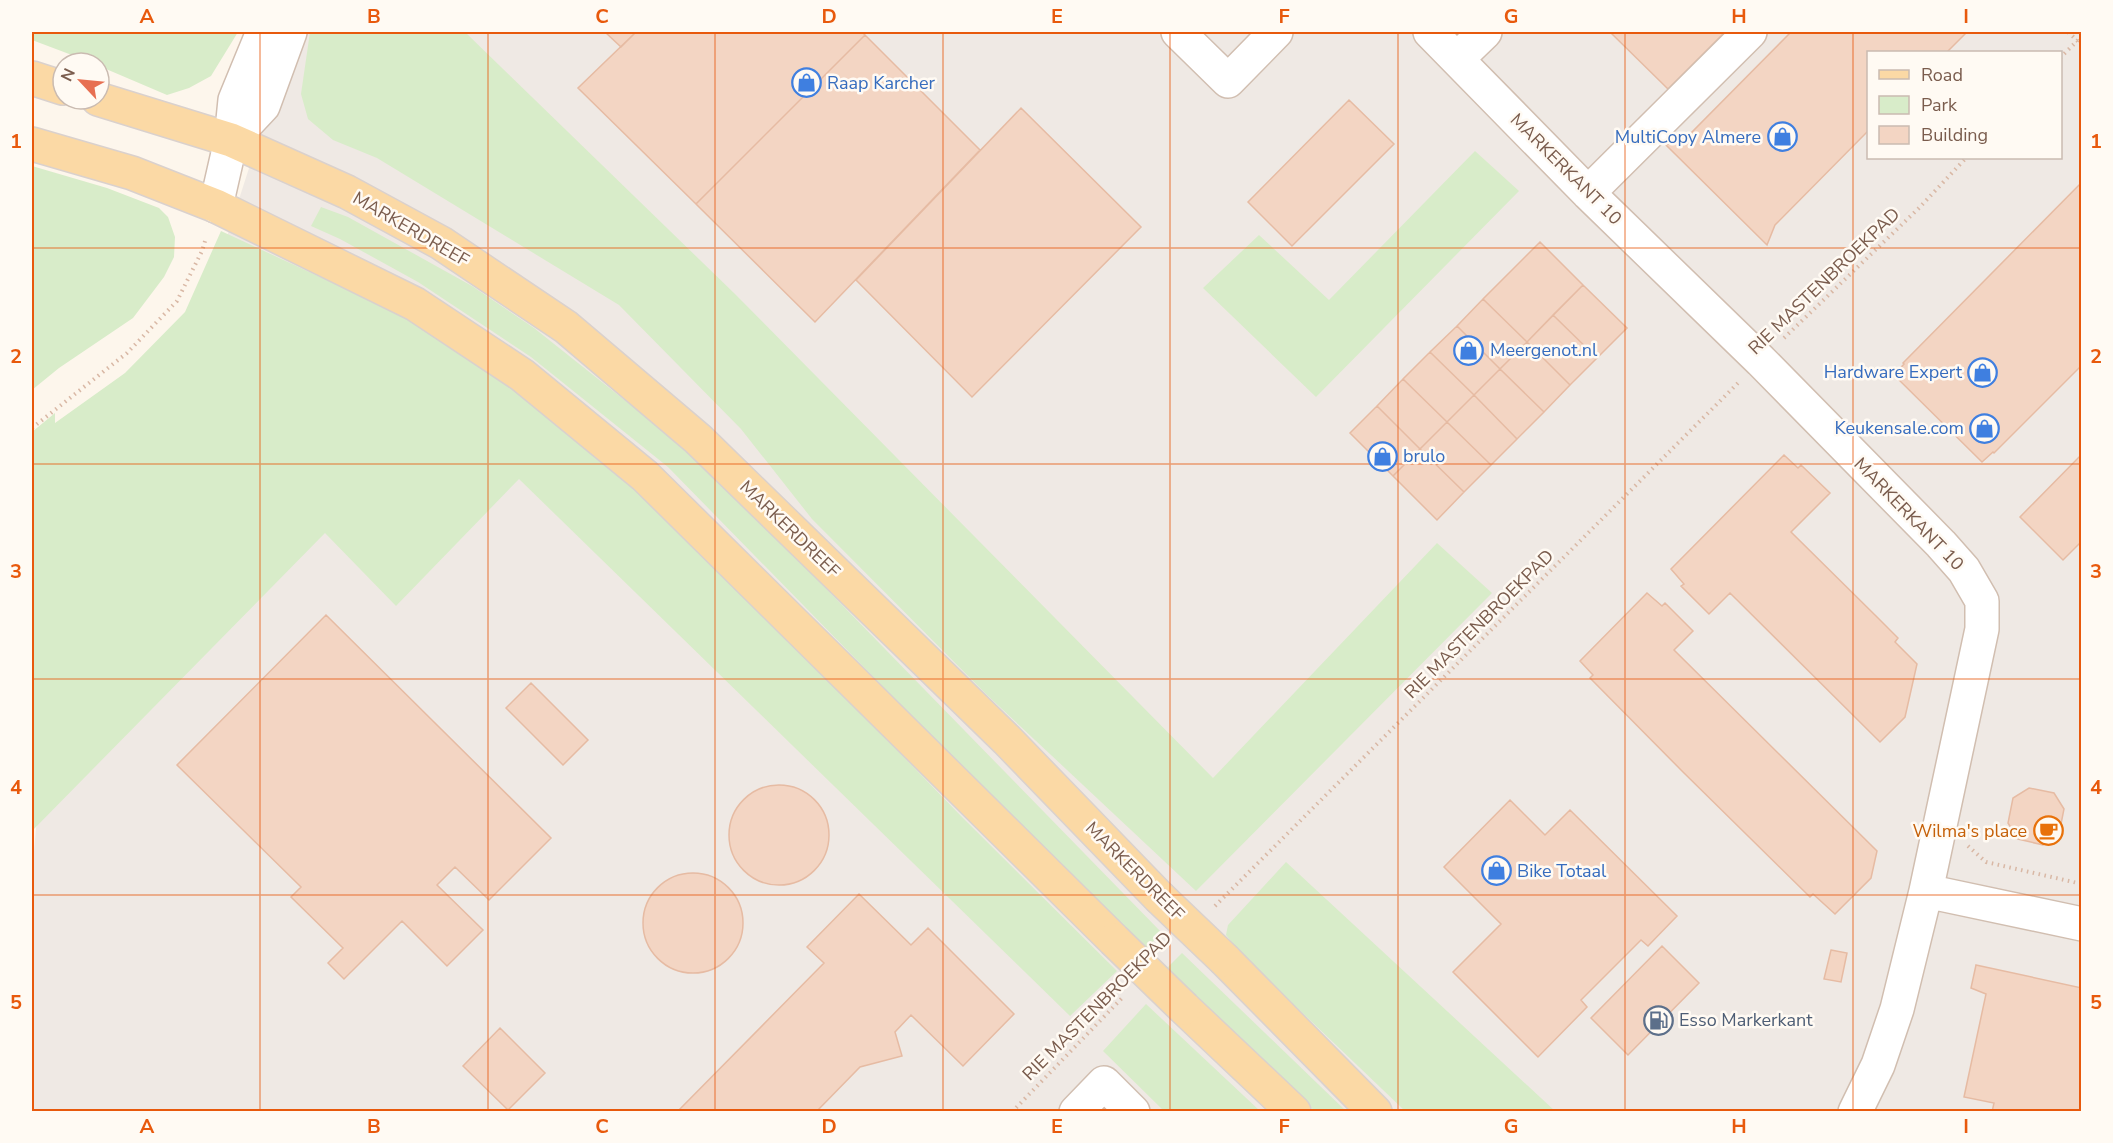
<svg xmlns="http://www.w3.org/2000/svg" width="2113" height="1143" viewBox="0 0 2113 1143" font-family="'Nunito Sans',sans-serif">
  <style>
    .industrial { fill: #efe9e4; fill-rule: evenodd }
    .green { fill: #d8ecc9 }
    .building { fill: #f3d5c3; stroke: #e6bba3; stroke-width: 1.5 }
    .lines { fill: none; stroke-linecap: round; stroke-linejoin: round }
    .minor-casing { stroke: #d1beb0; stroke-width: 36 }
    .major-casing { stroke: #dad1cd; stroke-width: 36 }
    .path { stroke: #d9b8a5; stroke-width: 4; stroke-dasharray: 1.5 4.5; stroke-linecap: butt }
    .minor { stroke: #fff; stroke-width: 33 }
    .major { stroke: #fbd9a5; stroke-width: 33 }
    .major-bridge-casing { stroke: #dad1cd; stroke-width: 36; stroke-linecap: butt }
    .major-bridge { stroke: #fbd9a5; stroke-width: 33 }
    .grid { fill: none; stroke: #e8590c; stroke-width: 1.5; stroke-opacity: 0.55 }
    .labels { text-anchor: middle; stroke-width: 5; stroke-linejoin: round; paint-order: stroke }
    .shop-label { font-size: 18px; fill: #366cbe; stroke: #fffaf3; text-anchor: start }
    .street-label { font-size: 18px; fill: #7a5c4d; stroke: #fffaf3 }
    .food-label { font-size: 18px; fill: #c56008; stroke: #fffaf3; text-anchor: end }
    .service-label { font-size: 18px; fill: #4e5e75; stroke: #fffaf3; text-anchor: start }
    .neatline { fill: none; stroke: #e8590c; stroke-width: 2 }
    .grid-label { font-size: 20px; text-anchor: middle; font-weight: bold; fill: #e8590c }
  </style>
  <rect width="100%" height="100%" fill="#fdf6ec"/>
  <path class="industrial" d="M293,32H2081V1111L32,1112V875L36,828ZM1868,52H2060V158H1868Z"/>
  <path class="green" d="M32,32H238L211,76L189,88L167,95L99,66V63H93L32,40Z
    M310,32H465L735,294L1213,778L1437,543L1492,593L1196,891L986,694L812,519L741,429L619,305L377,158L333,140L308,119L301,94Z
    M1475,151L1519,191L1316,397L1203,288L1259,235L1329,300Z
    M32,166L107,188L159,208L168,217L175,237L174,257L164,277L133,318L59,368L32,390Z
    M321,207L348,217L472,286L534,328L676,441L768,529L1162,933L1145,949L978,784L668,467L531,357L418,282L340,239L311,226Z
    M221,231L402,315L509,382L621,475L755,604L961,816L1117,971L1070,1016L519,479L396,606L325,533L32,831V432L55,413V423L125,373L185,312Z
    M1286,862L1555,1111H1405L1243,956L1226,935L1228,925Z
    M1182,953L1346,1111H1315L1288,1088L1166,969Z
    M1146,1004L1260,1111H1164L1103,1051Z"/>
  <path class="building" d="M605,32H636L621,47Z
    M636,32H862L865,35L696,204L578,88Z
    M1610,32H1725L1668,89Z
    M1791,32L1966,33L1947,52H1868V131L1775,225L1767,245L1666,145L1687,137Z
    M865,35L980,150L815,322L696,204Z
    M1349,100L1394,144L1292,246L1248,202Z
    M1021,108L1141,227L972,397L856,280Z
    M2082,182V365L1994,453L1993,452L1982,462L1894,375L1904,364L1903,363Z
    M1540,242L1583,285L1527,342L1483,299Z
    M1583,285L1627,328L1597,358L1553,315Z
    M1483,299L1527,342L1500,369L1457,326Z
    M1553,315L1597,358L1570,385L1527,342Z
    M1457,326L1500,369L1474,395L1430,352Z
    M1527,342L1570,385L1544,412L1500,369Z
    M1430,352L1474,395L1447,422L1403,379Z
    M1500,369L1544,412L1517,439L1474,395Z
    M1403,379L1447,422L1420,449L1377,406Z
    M1474,395L1517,439L1491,465L1447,422Z
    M1377,406L1420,449L1393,476L1350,433Z
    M1447,422L1491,465L1464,492L1420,449Z
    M1420,449L1464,492L1437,520L1393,476Z
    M2082,454V541L2063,560L2020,517Z
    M1784,455L1798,468L1801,465L1830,493L1791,532L1877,617L1898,638L1895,642L1917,664L1905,717L1880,742L1730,593L1709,614L1681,586L1684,584L1671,569Z
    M1647,593L1662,606L1665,603L1693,631L1674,650L1877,851L1871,878L1835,914L1813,894L1810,897L1683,772L1590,678L1593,675L1580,661Z
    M326,615L551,838L489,900L455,867L437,885L483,930L447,966L402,921L344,979L328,963L343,948L291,897L301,887L177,765Z
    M531,683L588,740L563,765L506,708Z
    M729 835a50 50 0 1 1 100 0a50 50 0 1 1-100 0Z
    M2029,788L2054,793L2064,809L2059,834L2043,845L2018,839L2008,823L2013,798Z
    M1510,800L1545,835L1570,810L1677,916L1648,946L1641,940L1581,1000L1587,1007L1538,1057L1453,972L1501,924L1444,867Z
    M643 923a50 50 0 1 1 100 0a50 50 0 1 1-100 0Z
    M859,894L911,945L928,928L1014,1014L963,1066L911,1015L895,1032L902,1056L860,1067L816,1112H677L824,963L807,947Z
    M1662,946L1699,983L1628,1055L1591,1018Z
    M1831,950L1847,953L1841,982L1824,979Z
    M1976,965L2082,988V1112H1992L1994,1103L1964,1097L1986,994L1971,988Z
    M500,1028L545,1073L508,1110L463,1066Z"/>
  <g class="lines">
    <defs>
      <path id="minor" d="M1178,32L1228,81L1276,32
        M1430,32L1588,193L1761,361L1941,544L1964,570L1982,601V629L1926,891L1897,1009L1878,1065L1855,1112
        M1457,59L1485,32
        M231,140L263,106L290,32
        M1588,193L1750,32
        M216,206L231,140L235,100L263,32
        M1926,891L2082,924
        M1076,1112L1104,1083L1133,1112"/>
      <path id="major" d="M32,78L63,88
        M98,99L231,140L347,192L441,243L566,327L698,439L1007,740L1159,897
        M32,144L132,173L216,206L415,304L522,375L645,476L1114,940
        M1225,960L1375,1112
        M1184,1008L1294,1112"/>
    </defs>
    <use href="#minor" class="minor-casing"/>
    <use href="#major" class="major-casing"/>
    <path class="path" d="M2068,32L2082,45
      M2060,58L2082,36
      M1784,338L1919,208L1966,158
      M32,428L127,353L177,301L202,251L206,238
      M1968,846L1986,862L2082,884
      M1215,906L1738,383
      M1012,1112L1124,996"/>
    <use href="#minor" class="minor"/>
    <use href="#major" class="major"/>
    <defs>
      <path id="major-bridge" d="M1159,897L1225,960
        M1114,940L1184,1008"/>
    </defs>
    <use href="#major-bridge" class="major-bridge-casing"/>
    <use href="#major-bridge" class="major-bridge"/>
  </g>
  <path class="grid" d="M260,32V1112M488,32V1112M715,32V1112M943,32V1112M1170,32V1112M1398,32V1112M1625,32V1112M1853,32V1112M32,248H2082M32,464H2082M32,679H2082M32,895H2082"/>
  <defs>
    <symbol id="shop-ring" viewBox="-11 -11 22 22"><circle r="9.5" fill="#fffaf3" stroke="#3f7fe0" stroke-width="1.5"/><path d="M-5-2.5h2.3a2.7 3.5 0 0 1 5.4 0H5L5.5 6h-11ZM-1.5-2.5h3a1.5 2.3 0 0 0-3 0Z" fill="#3f7fe0"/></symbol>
    <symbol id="cafe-ring" viewBox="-11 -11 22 22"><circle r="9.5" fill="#fffaf3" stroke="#e8710a" stroke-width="1.5"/><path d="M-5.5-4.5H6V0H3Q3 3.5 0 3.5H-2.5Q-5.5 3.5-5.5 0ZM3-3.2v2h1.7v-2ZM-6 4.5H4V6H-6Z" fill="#e8710a"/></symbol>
    <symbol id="fuel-ring" viewBox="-11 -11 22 22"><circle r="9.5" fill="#fffaf3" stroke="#5c6f8a" stroke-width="1.5"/><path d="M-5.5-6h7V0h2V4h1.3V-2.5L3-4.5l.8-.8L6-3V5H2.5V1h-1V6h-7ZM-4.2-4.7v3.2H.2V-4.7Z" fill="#5c6f8a"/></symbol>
  </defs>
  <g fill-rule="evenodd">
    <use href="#shop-ring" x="790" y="66" width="33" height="33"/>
    <use href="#shop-ring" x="1766" y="120" width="33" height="33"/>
    <use href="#shop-ring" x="1452" y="334" width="33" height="33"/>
    <use href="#shop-ring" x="1966" y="356" width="33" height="33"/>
    <use href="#shop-ring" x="1968" y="412" width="33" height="33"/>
    <use href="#shop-ring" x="1366" y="440" width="33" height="33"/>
    <use href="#cafe-ring" x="2032" y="814" width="33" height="33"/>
    <use href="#shop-ring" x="1480" y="854" width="33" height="33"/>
    <use href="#fuel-ring" x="1642" y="1004" width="33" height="33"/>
  </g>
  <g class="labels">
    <g class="shop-label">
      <text x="827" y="89">Raap Karcher</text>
      <text x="1761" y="143" text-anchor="end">MultiCopy Almere</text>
      <text x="1490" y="356">Meergenot.nl</text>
      <text x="1962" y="378" text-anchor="end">Hardware Expert</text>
      <text x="1964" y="434" text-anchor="end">Keukensale.com</text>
      <text x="1403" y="462">brulo</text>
      <text x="1517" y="877">Bike Totaal</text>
    </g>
    <g class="street-label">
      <text transform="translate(1566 169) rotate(45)" y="6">MARKERKANT 10</text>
      <text transform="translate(411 229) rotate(30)" y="6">MARKERDREEF</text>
      <text transform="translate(1824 281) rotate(-44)" y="6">RIE MASTENBROEKPAD</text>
      <text transform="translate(1909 514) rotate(46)" y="6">MARKERKANT 10</text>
      <text transform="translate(790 529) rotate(44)" y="6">MARKERDREEF</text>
      <text transform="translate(1479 624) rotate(-45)" y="6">RIE MASTENBROEKPAD</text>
      <text transform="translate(1135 871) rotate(45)" y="6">MARKERDREEF</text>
      <text transform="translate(1097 1006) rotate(-45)" y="6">RIE MASTENBROEKPAD</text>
    </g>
    <g class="food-label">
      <text x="2027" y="837">Wilma's place</text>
    </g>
    <g class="service-label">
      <text x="1679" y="1026">Esso Markerkant</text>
    </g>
  </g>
  <rect width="2113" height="1143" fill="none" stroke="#fffaf3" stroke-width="66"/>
  <rect x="1867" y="51" width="195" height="108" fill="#fffaf3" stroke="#cabbb1" stroke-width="1.5"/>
  <rect x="1879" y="70" width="30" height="9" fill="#fbd9a5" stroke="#cabbb1" stroke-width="1.5"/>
  <text x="1921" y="81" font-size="18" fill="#7a5c4d">Road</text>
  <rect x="1879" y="96" width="30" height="18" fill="#d8ecc9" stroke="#cabbb1" stroke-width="1.5"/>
  <text x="1921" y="111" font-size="18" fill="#7a5c4d">Park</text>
  <rect x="1879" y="126" width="30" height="18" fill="#f3d5c3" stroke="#cabbb1" stroke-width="1.5"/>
  <text x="1921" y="141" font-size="18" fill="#7a5c4d">Building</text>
  <g transform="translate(81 81) rotate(296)"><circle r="28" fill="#fffaf3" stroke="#cabbb1" stroke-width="1.5"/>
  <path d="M0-4.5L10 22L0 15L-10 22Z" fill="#e76f51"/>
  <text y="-9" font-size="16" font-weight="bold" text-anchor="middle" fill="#7a5c4d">N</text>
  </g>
  <rect x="33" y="33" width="2047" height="1077" class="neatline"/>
  <g class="grid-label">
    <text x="147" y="23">A</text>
    <text x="374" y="23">B</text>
    <text x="602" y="23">C</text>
    <text x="829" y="23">D</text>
    <text x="1057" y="23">E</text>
    <text x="1284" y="23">F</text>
    <text x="1511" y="23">G</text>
    <text x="1739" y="23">H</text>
    <text x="1966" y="23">I</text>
    <text x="16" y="148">1</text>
    <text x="2096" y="148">1</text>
    <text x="16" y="363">2</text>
    <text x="2096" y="363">2</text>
    <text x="16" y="578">3</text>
    <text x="2096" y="578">3</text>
    <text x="16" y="794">4</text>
    <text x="2096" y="794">4</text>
    <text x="16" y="1009">5</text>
    <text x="2096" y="1009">5</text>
    <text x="147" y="1133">A</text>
    <text x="374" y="1133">B</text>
    <text x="602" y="1133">C</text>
    <text x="829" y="1133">D</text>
    <text x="1057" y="1133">E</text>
    <text x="1284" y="1133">F</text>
    <text x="1511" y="1133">G</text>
    <text x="1739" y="1133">H</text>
    <text x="1966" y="1133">I</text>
  </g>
</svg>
